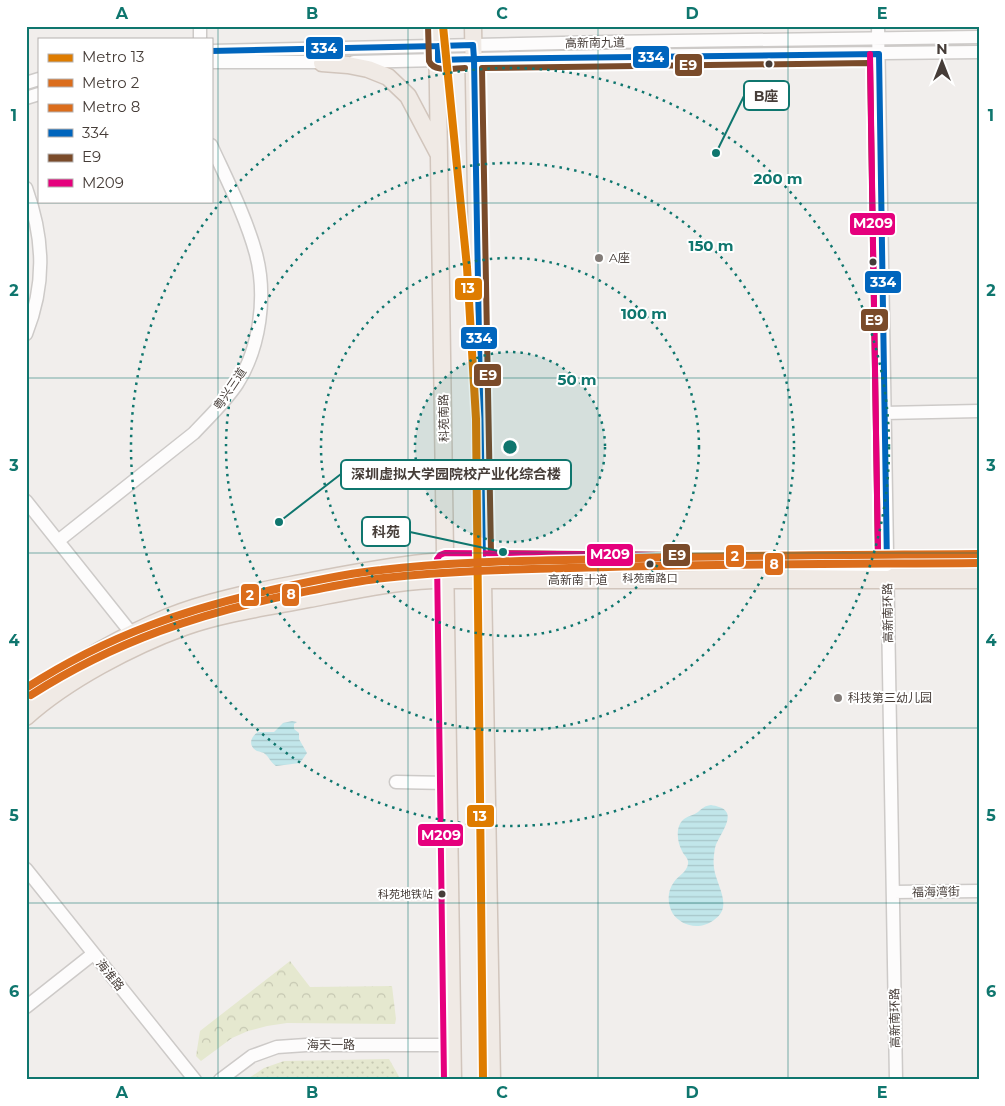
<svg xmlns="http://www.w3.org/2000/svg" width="1005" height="1106" viewBox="0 0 1005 1106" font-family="Montserrat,'Noto Sans SC',sans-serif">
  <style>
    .forest { fill: url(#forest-crowns) }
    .park { fill: url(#park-dots) }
    .water { fill: url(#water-rules) }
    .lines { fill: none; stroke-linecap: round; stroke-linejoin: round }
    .minor-casing { stroke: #cdcac8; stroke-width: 15 }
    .major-casing { stroke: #d1c5bc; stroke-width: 19 }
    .minor { stroke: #fdfcfc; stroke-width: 12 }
    .major { stroke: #f0eae5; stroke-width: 16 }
    .bus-1-casing { stroke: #fff; stroke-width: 10 }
    .bus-2-casing { stroke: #fff; stroke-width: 10 }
    .bus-3-casing { stroke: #fff; stroke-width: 10 }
    .bus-1 { stroke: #0065bd; stroke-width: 6 }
    .bus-2 { stroke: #7a4b2a; stroke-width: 6 }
    .bus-3 { stroke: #e5007d; stroke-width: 6 }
    .metro-1-casing { stroke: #fff; stroke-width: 11 }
    .metro-2-casing { stroke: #fff; stroke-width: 11 }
    .metro-3-casing { stroke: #fff; stroke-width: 11 }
    .metro-1 { stroke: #de7c00; stroke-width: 8 }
    .metro-2 { stroke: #db6d1c; stroke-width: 8 }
    .metro-3 { stroke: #db6d1c; stroke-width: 8 }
    .grid { fill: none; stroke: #0f766e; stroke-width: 1; stroke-opacity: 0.55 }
    .ring { fill: none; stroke: #0f766e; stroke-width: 2.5; stroke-dasharray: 2.5 5 }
    .bus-dot { fill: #463d38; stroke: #fff; stroke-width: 2 }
    .poi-dot { fill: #827b77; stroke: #fff; stroke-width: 2 }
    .labels { text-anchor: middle; stroke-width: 4; stroke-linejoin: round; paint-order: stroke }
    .bus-label { font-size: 11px; fill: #463d38; stroke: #fff }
    .street-label { font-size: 12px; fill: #463d38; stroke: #fff }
    .poi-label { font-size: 12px; fill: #463d38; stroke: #fff; text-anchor: start }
    .centre { fill: #0f766e; stroke: #fff; stroke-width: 2.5 }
    .ring-label { font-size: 15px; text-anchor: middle; font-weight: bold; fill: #0f766e; stroke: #fff; stroke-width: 4; stroke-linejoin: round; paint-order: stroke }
    .leader { fill: none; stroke: #0f766e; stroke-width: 2 }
    .callout-dot { fill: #0f766e; stroke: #fff; stroke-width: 2 }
    .callout { fill: #fff; stroke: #0f766e; stroke-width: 2 }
    .callout-label { font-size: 14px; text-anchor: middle; font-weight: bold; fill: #463d38 }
    .line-badge { stroke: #fff; stroke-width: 2 }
    .badge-label { font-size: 14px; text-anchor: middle; font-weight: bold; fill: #fff }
    .neatline { fill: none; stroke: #0f766e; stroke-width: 2 }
    .grid-label { font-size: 16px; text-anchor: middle; font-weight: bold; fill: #0f766e }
  </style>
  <defs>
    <pattern id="forest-crowns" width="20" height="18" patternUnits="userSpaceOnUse" patternTransform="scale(1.25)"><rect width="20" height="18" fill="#e5e8cf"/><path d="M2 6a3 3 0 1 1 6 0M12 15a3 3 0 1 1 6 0" fill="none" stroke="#c6c8b2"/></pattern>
    <pattern id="park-dots" width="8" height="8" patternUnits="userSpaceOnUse" patternTransform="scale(1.25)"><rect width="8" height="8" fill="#e5e8cf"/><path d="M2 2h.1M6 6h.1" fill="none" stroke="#c6c8b2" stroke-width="1.8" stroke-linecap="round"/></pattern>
    <pattern id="water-rules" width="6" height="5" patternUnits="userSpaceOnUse" patternTransform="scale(1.25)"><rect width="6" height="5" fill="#c1e6ea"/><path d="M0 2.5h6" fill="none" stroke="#a7c6c9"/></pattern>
  </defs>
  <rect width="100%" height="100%" fill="#f1eeec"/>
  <path class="forest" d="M290,961L310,987L392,986L396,1019L395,1024L287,1023L267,1026L248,1031L232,1038L201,1061L196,1056L200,1031Z"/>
  <path class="park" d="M389,1059L401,1080H246L264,1068L284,1061Z"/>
  <path class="water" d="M292,721L297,722L294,724V729L299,733V739L307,753L300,763L276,766C270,762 269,757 265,754C263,752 260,752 257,751C248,746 250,737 258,732H274L283,723Z
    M711,805C716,806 724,807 727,813C731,823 717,838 715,848C714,854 713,861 714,868C716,885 734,907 714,920C708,924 703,926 696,926C687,926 678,921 673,914C667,904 667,891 674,882C678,876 687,872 688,864C689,858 684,856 682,851C677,842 675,826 684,819C688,816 694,815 698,812C703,808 704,806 711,805Z"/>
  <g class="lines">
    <defs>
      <path id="minor" d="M200,26V39
        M878,26L896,1080
        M211,51L605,42L979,37
        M211,62H331
        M354,62L606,56L979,52
        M26,83L39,79
        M26,98L39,94
        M26,188C44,238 46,284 26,334
        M884,413L979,411
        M26,501L136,639
        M58,541L194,433C209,417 225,402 237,384C260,348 267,296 256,254C246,217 227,180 211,145
        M396,782L448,783
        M26,869L195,1080
        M893,892L979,891
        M26,1007L93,954
        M220,1080L252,1056L277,1047L306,1045H452"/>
      <path id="major" d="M437,26L453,1080
        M473,26L492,1080
        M322,63L348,65L368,69L388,77L408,96L438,153
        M26,697C71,666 117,638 168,617C215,598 267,590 316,580C355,573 393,565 433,562L979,566
        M26,717C67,680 132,646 184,627C224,613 268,607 309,599C350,591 391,582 433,580H979"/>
    </defs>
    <use href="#minor" class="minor-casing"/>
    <use href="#major" class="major-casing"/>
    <use href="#minor" class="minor"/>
    <use href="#major" class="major"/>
    <defs>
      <path id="bus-1" d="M438,46V60L474,59
        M438,46L473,45L474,59
        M211,51L438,46
        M879,54L887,566L483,562L474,59Z"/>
      <path id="bus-2" d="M428,26L429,61C434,73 454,68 465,68
        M870,63L878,557L491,553L482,68Z"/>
      <path id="bus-3" d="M444,1080L437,559L440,555L445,553L878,557L870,54"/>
    </defs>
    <use href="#bus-1" class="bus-1-casing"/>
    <use href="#bus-2" class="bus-2-casing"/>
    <use href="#bus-3" class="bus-3-casing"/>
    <use href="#bus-1" class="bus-1"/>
    <use href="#bus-2" class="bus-2"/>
    <use href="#bus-3" class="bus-3"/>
    <defs>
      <path id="metro-1" d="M443,26L467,267L476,419L483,1080"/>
      <path id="metro-2" d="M26,688C110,634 188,608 285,587C317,580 349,573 381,570C456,561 531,561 606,559C730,555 855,555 979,554"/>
      <path id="metro-3" d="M31,695C115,641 200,613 298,593C326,588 355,581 384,578C458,570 533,569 608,567C732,564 855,564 979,563"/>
    </defs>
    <use href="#metro-1" class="metro-1-casing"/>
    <use href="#metro-2" class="metro-2-casing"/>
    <use href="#metro-3" class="metro-3-casing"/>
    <use href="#metro-1" class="metro-1"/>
    <use href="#metro-2" class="metro-2"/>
    <use href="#metro-3" class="metro-3"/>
  </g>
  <path class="grid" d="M218,26V1080M408,26V1080M598,26V1080M788,26V1080M26,203H979M26,378H979M26,553H979M26,728H979M26,903H979"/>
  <circle cx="510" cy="447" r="95" fill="#0f766e" fill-opacity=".12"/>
  <g class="ring">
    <circle cx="510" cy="447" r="95"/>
    <circle cx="510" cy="447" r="189"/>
    <circle cx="510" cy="447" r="284"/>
    <circle cx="510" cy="447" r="379"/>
  </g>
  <g class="bus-dot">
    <circle cx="769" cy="64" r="4.5"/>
    <circle cx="873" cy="262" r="4.5"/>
    <circle cx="650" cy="564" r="4.5"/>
    <circle cx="442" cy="894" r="4.5"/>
  </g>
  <g class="poi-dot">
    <circle cx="599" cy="258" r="5"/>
    <circle cx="838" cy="698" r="5"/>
  </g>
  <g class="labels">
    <g class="bus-label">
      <text x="650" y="582">科苑南路口</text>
      <text x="433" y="898" text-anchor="end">科苑地铁站</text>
    </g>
    <g class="street-label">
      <text transform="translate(595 43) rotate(-1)" y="4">高新南九道</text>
      <text transform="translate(230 389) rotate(-56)" y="4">粤兴三道</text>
      <text transform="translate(444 418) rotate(-91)" y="4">科苑南路</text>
      <text x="578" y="584">高新南十道</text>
      <text transform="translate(888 613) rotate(-91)" y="4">高新南环路</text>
      <text transform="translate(936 892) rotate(-1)" y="4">福海湾街</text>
      <text transform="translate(110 975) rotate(51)" y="4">海淮路</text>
      <text transform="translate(895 1018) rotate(-91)" y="4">高新南环路</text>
      <text x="331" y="1049">海天一路</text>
    </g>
    <g class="poi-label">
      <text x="609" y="262">A座</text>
      <text x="848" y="702">科技第三幼儿园</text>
    </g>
  </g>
  <circle cx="510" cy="447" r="8" class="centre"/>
  <g class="ring-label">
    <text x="778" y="184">200 m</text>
    <text x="711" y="251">150 m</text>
    <text x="644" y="319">100 m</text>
    <text x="577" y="385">50 m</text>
  </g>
  <path class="leader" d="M716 153L744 96M279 522L341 474M503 552L410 532"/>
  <g class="callout-dot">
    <circle cx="716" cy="153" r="5"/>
    <circle cx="279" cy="522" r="5"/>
    <circle cx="503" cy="552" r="5"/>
  </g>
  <g class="callout">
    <rect x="744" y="81" width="45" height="29" rx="5"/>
    <rect x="341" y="460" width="230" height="29" rx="5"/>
    <rect x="362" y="517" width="48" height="29" rx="5"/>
  </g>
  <g class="callout-label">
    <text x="766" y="101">B座</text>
    <text x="456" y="479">深圳虚拟大学园院校产业化综合楼</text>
    <text x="386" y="537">科苑</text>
  </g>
  <g class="line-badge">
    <rect x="305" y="36" width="39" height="24" rx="5" fill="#0065bd"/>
    <rect x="632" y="45" width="38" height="24" rx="5" fill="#0065bd"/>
    <rect x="674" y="53" width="29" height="24" rx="5" fill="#7a4b2a"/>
    <rect x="849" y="212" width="47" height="24" rx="5" fill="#e5007d"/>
    <rect x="864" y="270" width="38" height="24" rx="5" fill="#0065bd"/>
    <rect x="454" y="277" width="29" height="24" rx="5" fill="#de7c00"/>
    <rect x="860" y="308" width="29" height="24" rx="5" fill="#7a4b2a"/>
    <rect x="460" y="326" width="38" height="24" rx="5" fill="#0065bd"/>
    <rect x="473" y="363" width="29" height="24" rx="5" fill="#7a4b2a"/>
    <rect x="586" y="543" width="48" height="24" rx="5" fill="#e5007d"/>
    <rect x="662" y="543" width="29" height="24" rx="5" fill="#7a4b2a"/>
    <rect x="725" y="544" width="20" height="24" rx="5" fill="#db6d1c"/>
    <rect x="764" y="552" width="20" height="24" rx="5" fill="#db6d1c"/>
    <rect x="281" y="583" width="19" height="24" rx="5" fill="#db6d1c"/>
    <rect x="240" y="583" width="20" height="24" rx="5" fill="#db6d1c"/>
    <rect x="466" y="804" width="29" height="24" rx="5" fill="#de7c00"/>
    <rect x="417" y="823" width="47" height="24" rx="5" fill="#e5007d"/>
  </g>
  <g class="badge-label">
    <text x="324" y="53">334</text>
    <text x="651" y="62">334</text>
    <text x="688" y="70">E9</text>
    <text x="873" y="228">M209</text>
    <text x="883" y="287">334</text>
    <text x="468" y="293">13</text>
    <text x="874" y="325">E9</text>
    <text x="479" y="343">334</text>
    <text x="488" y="380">E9</text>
    <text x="610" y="559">M209</text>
    <text x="677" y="560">E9</text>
    <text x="735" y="561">2</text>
    <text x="774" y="569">8</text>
    <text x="291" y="599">8</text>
    <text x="250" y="600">2</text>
    <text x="480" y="821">13</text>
    <text x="441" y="840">M209</text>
  </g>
  <rect width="1005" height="1106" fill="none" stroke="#ffffff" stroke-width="55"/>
  <rect x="38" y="38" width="175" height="165" fill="#ffffff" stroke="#b5b1af"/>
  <rect x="48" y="54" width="25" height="8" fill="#de7c00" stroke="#b5b1af"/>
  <text x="82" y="62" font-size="15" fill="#463d38">Metro 13</text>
  <rect x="48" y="79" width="25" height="8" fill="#db6d1c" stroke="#b5b1af"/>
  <text x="82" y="88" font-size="15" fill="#463d38">Metro 2</text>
  <rect x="48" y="104" width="25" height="8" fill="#db6d1c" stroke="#b5b1af"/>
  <text x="82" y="112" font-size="15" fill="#463d38">Metro 8</text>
  <rect x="48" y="129" width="25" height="8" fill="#0065bd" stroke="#b5b1af"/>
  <text x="82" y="138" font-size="15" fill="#463d38">334</text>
  <rect x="48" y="154" width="25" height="8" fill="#7a4b2a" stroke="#b5b1af"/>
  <text x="82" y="162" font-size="15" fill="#463d38">E9</text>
  <rect x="48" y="179" width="25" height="8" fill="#e5007d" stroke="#b5b1af"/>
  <text x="82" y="188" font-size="15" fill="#463d38">M209</text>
  <g transform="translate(942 62)" stroke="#ffffff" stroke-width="4" paint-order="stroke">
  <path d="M0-4L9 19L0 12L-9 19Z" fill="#463d38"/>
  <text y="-8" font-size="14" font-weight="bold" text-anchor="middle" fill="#463d38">N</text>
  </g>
  <rect x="28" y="28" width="950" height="1050" class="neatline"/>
  <g class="grid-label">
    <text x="122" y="19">A</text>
    <text x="312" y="19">B</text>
    <text x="502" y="19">C</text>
    <text x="692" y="19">D</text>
    <text x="882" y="19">E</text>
    <text x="14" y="121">1</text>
    <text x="991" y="121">1</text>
    <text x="14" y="296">2</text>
    <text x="991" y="296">2</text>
    <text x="14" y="471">3</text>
    <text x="991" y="471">3</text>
    <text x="14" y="646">4</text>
    <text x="991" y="646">4</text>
    <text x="14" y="821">5</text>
    <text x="991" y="821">5</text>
    <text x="14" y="997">6</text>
    <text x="991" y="997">6</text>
    <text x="122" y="1098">A</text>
    <text x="312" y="1098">B</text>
    <text x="502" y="1098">C</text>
    <text x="692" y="1098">D</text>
    <text x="882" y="1098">E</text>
  </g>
</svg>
